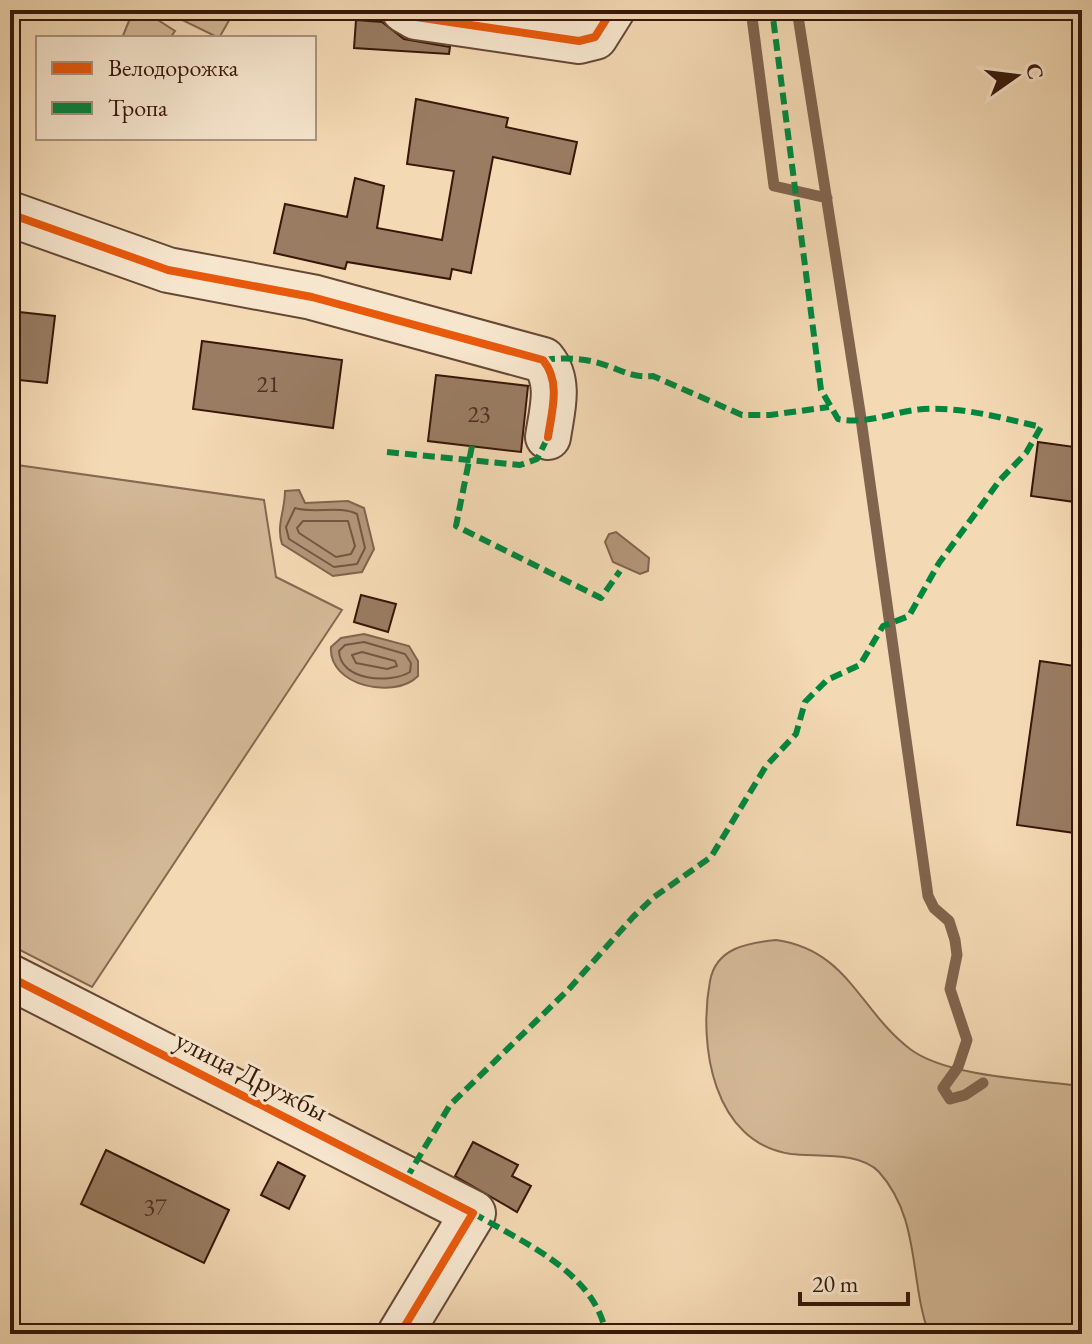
<svg xmlns="http://www.w3.org/2000/svg" width="1092" height="1344" viewBox="0 0 1092 1344" font-family="'EB Garamond',serif">
  <style>
    .green { fill: #d3b897; stroke: #856850; stroke-width: 2 }
    .water { fill: #b3977a; stroke: #81644d; stroke-width: 2 }
    .lines { fill: none; stroke-linecap: round; stroke-linejoin: round }
    .shore { stroke: #755742; stroke-width: 2 }
    .stream { stroke: #81644d; stroke-width: 11 }
    .building { fill: #997c62; stroke: #371709; stroke-width: 2 }
    .minor-casing { stroke: #664834; stroke-width: 48 }
    .minor { stroke: #f7e6ce; stroke-width: 44 }
    .quiet { stroke: #00873e; stroke-width: 6; stroke-dasharray: 12 6; stroke-linecap: butt }
    .cycleway-casing { stroke: #f7e6ce; stroke-width: 13 }
    .cycleway { stroke: #e8590c; stroke-width: 8 }
    .labels { text-anchor: middle; stroke-width: 6; stroke-linejoin: round; paint-order: stroke }
    .number-label { font-size: 24px; fill: #50301f }
    .street-label { font-size: 28px; fill: #371709; stroke: #f7e6ce }
  </style>
  <rect width="100%" height="100%" fill="#f3d9b4"/>
  <filter id="stains"><feTurbulence type="fractalNoise" baseFrequency=".0025" numOctaves="4"/><feColorMatrix values="0 0 0 0 .2 0 0 0 0 .09 0 0 0 0 .02 0 0 0 .5 -.17"/></filter>
  <radialGradient id="worn" r=".72"><stop offset=".6" stop-color="#630" stop-opacity="0"/><stop offset="1" stop-color="#630" stop-opacity=".3"/></radialGradient>
  <path class="green" d="M122,10H235L219,38L164,11L158,20L175,31L170,38H122L129,21Z
    M10,464L264,500L276,577L342,610L92,987L10,945Z
    M776,940C848,950 859,1010 910,1049C947,1077 1035,1080 1082,1086V1334H929C909,1280 921,1219 879,1172C860,1151 817,1157 791,1154C713,1143 698,1045 710,981C716,948 747,943 776,940Z"/>
  <path class="water" d="M299,490L305,503L348,501L364,508L374,549L362,572L333,576L282,544C276,525 285,511 285,491Z
    M616,532L649,558L648,571L640,574L613,562L605,542L609,534Z
    M364,634L409,646L418,661V676C395,700 328,686 331,647L341,638Z"/>
  <g class="lines">
    <path class="shore" d="M295,508C315,514 339,505 357,514L365,548L357,564L334,567L289,539L286,527Z
      M303,521H348L355,546L351,554L336,557L299,533L297,528Z
      M364,642L405,654L411,663L410,672C390,684 340,681 339,651L345,645Z
      M362,652L395,661L397,666L387,669L356,663L352,655Z"/>
    <path class="stream" d="M751,10L774,186L827,198
      M797,10L860,412L928,896L934,908L949,921L955,940L957,955L950,989L967,1040L958,1067L943,1088L950,1099L965,1095L983,1083"/>
  </g>
  <path class="building" d="M356,20L382,22L404,39L450,47L449,54L354,48Z
    M416,99L508,118L506,127L577,142L570,174L493,157L471,273L452,269L450,279L347,262L345,269L274,253L285,204L347,217L355,178L384,186L377,228L442,240L454,171L407,164Z
    M10,311L55,316L47,383L10,379Z
    M202,341L342,360L333,428L193,409Z
    M436,375L528,386L521,452L428,441Z
    M1038,442L1082,448V503L1031,496Z
    M361,595L396,604L388,632L354,622Z
    M1040,661L1082,667V834L1017,825Z
    M473,1142L518,1165L512,1176L531,1186L517,1212L455,1176Z
    M106,1150L229,1210L204,1263L81,1204Z
    M278,1162L305,1176L289,1209L261,1195Z"/>
  <g class="lines">
    <defs>
      <path id="minor" d="M404,10L416,17L579,41L595,37L612,10
        M10,214L168,270L312,297L543,360C561,382 552,410 548,437
        M10,977L473,1213L400,1334"/>
    </defs>
    <use href="#minor" class="minor-casing"/>
    <use href="#minor" class="minor"/>
    <path class="quiet" d="M543,360C565,357 587,358 608,366C625,372 635,378 653,376L742,415H770L829,407
      M472,446L456,526L601,598L620,571
      M387,452L520,465L537,459L548,437
      M406,1179L450,1105L568,990L633,917L654,897L711,857L766,766L796,734L805,702L827,680L860,665L883,626L909,616L939,563L1000,480L1026,453L1041,427C1002,418 964,407 924,409C893,411 869,425 838,419L821,390L772,10
      M473,1213C522,1242 595,1272 606,1334"/>
    <defs>
      <path id="cycleway" d="M404,10L416,17L579,41L595,37L612,10
        M10,214L168,270L312,297L543,360C561,382 552,410 548,437
        M10,977L473,1213L400,1334"/>
    </defs>
    <use href="#cycleway" class="cycleway-casing"/>
    <use href="#cycleway" class="cycleway"/>
  </g>
  <g class="labels">
    <g class="number-label">
      <text x="268" y="392">21</text>
      <text x="479" y="422">23</text>
      <text x="155" y="1215">37</text>
    </g>
    <g class="street-label">
      <text transform="translate(252 1075) rotate(27)" y="10">улица Дружбы</text>
    </g>
  </g>
  <rect width="1092" height="1344" fill="none" stroke="#f3d9b4" stroke-width="40"/>
  <rect x="12" y="12" width="1068" height="1320" fill="none" stroke="#371709" stroke-width="4"/>
  <rect x="20" y="20" width="1052" height="1304" fill="none" stroke="#371709" stroke-width="2"/>
  <rect x="36" y="36" width="280" height="104" fill="#f7e6ce" stroke="#aa937f" stroke-width="2"/>
  <rect x="52" y="62" width="40" height="12" fill="#e8590c" stroke="#aa937f" stroke-width="2"/>
  <text x="108" y="76" font-size="24" fill="#371709">Велодорожка</text>
  <rect x="52" y="102" width="40" height="12" fill="#00873e" stroke="#aa937f" stroke-width="2"/>
  <text x="108" y="116" font-size="24" fill="#371709">Тропа</text>
  <g transform="translate(1016 76) rotate(76)" stroke="#f7e6ce" stroke-width="6" paint-order="stroke">
  <path d="M0-6L14 30L0 20L-14 30Z" fill="#371709"/>
  <text y="-12" font-size="22" font-weight="bold" text-anchor="middle" fill="#371709">С</text>
  </g>
  <path d="M800 1292v12h108v-12" fill="none" stroke="#371709" stroke-width="4"/>
  <text x="812" y="1292" font-size="24" fill="#371709" stroke="#f7e6ce" stroke-width="6" paint-order="stroke">20 m</text>
  <rect width="100%" height="100%" filter="url(#stains)"/>
  <rect width="100%" height="100%" fill="url(#worn)"/>
</svg>
